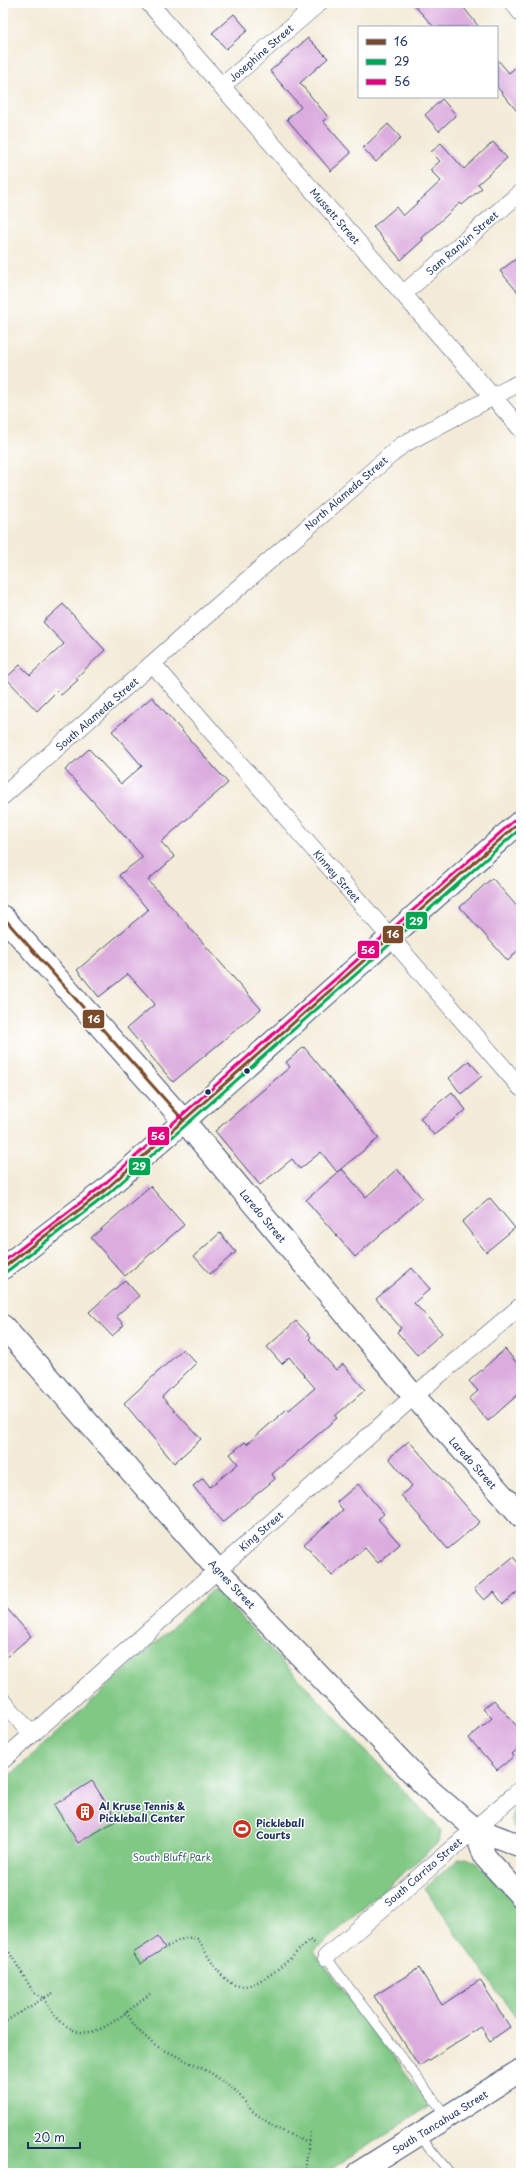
<svg xmlns="http://www.w3.org/2000/svg" width="524" height="2176" viewBox="0 0 524 2176" font-family="'Playpen Sans',sans-serif">
  <style>
    .green { fill: #80c884; stroke: #4e7c71 }
    .building { fill: #dbacde }
    .lines { fill: none; stroke-linecap: round; stroke-linejoin: round }
    .service-casing { stroke: #3b4b70; stroke-width: 10 }
    .minor-casing { stroke: #3b4b70; stroke-width: 18 }
    .secondary-casing { stroke: #3b4b70; stroke-width: 24 }
    .primary-casing { stroke: #3b4b70; stroke-width: 24 }
    .path { stroke: #3b4b70; stroke-width: 2.5; stroke-dasharray: 1 3; stroke-linecap: butt }
    .service { stroke: #fff; stroke-width: 9 }
    .minor { stroke: #fff; stroke-width: 17 }
    .secondary { stroke: #fff; stroke-width: 22 }
    .primary { stroke: #fff; stroke-width: 22 }
    .bus-1-casing { stroke: #fff; stroke-width: 6 }
    .bus-2-casing { stroke: #fff; stroke-width: 6 }
    .bus-3-casing { stroke: #fff; stroke-width: 6 }
    .bus-1 { stroke: #7a4b2a; stroke-width: 3 }
    .bus-2 { stroke: #00a651; stroke-width: 3 }
    .bus-3 { stroke: #e5007d; stroke-width: 3 }
    .bus-dot { fill: #1b2f5e; stroke: #fff; stroke-width: 1.5 }
    .labels { text-anchor: middle; stroke-width: 3; stroke-linejoin: round; paint-order: stroke }
    .street-label { font-size: 10px; fill: #1b2f5e; stroke: #fff }
    .poi-label { font-size: 10px; font-weight: bold; fill: #1b2f5e; stroke: #fff; text-anchor: start }
    .park-label { font-size: 10px; fill: #395d69; stroke: #fff }
    .line-badge { stroke: #fff; stroke-width: 1.5 }
    .badge-label { font-size: 11px; text-anchor: middle; font-weight: bold; fill: #fff }
  </style>
  <rect width="100%" height="100%" fill="#fff"/>
  <filter id="ink" filterUnits="userSpaceOnUse"><feTurbulence type="fractalNoise" baseFrequency=".025" numOctaves="2"/><feDisplacementMap in="SourceGraphic" scale="8" xChannelSelector="R" yChannelSelector="G"/><feConvolveMatrix kernelMatrix="1 2 1 2 8 2 1 2 1" color-interpolation-filters="sRGB"/></filter>
  <filter id="wash" filterUnits="userSpaceOnUse"><feTurbulence type="fractalNoise" baseFrequency=".012" numOctaves="4" result="noise"/><feDisplacementMap in="SourceGraphic" scale="16" xChannelSelector="R" yChannelSelector="G"/><feGaussianBlur stdDeviation="0.9" result="paint"/><feColorMatrix in="noise" values="0 0 0 0 0 0 0 0 0 0 0 0 0 0 0 0 0 1.4 0 .05"/><feComposite in="paint" operator="in"/></filter>
  <g filter="url(#wash)">
    <rect width="100%" height="100%" fill="#f3ebd7"/>
    <path class="green" d="M214,1589L441,1830L438,1843L314,1951L430,2105L326,2173H3V1782Z
      M521,1801V1830L513,1827C510,1815 512,1808 521,1801Z
      M467,1858L477,1863L521,1909V2025L424,1888L459,1859Z"/>
    <g id="blocks">
      <path class="building" d="M412,3H460L479,27H434Z
        M234,14L248,30L226,49L212,33Z
        M308,38L328,58L300,83L328,117L323,121L351,153L331,171L287,119L301,107L270,71Z
        M497,59L509,73L521,63V116L497,87Z
        M442,99L456,115L439,131L425,115Z
        M388,124L401,138L376,162L363,148Z
        M493,142L507,158L478,184L482,188L462,205L460,203L422,238L423,240L401,260L373,227L396,207L403,216L441,181L430,170L440,161L431,152L441,143L464,169Z
        M521,255V296L500,271Z
        M63,604L105,650L76,678L78,680L61,695L57,691L37,711L6,678L20,665L30,675L64,644L43,622Z
        M152,697L228,783L161,842L175,857L148,880L261,1009L173,1082L127,1028L155,1004L128,974L99,997L77,970L148,910L119,875L143,857L65,770L89,749L121,784L142,766L112,731Z
        M492,878L521,911V947L508,961L460,907Z
        M304,1047L379,1138L337,1172L321,1152L300,1169L292,1159L260,1185L215,1131L290,1067L286,1062Z
        M469,1061L482,1076L461,1094L449,1078Z
        M452,1092L466,1110L434,1135L420,1118Z
        M342,1169L366,1197L397,1169L422,1198L355,1257L306,1200Z
        M150,1186L184,1225L125,1276L91,1238Z
        M490,1198L515,1228L486,1252L462,1222Z
        M220,1233L236,1252L210,1274L194,1256Z
        M412,1268L430,1289L414,1303L442,1333L417,1355L397,1332L401,1328L376,1299Z
        M125,1280L139,1296L116,1316L124,1325L112,1336L89,1312Z
        M296,1321L311,1337L309,1339L336,1370L343,1364L365,1390L335,1416L337,1418L272,1474L275,1479L223,1522L193,1486L203,1478L210,1487L238,1464L230,1454L245,1442L247,1444L287,1409L289,1410L315,1388L289,1357L282,1364L267,1347Z
        M183,1349L196,1363L162,1397L201,1439L174,1463L124,1403Z
        M505,1349L521,1368V1392L488,1421L469,1399L478,1391L469,1381Z
        M409,1441L480,1522L448,1549L401,1495L412,1486L389,1458Z
        M358,1484L384,1514L378,1519L400,1544L378,1563L365,1548L332,1576L304,1544L343,1510L337,1502Z
        M513,1557L521,1566V1589L503,1604L494,1592L484,1600L474,1589Z
        M3,1604L31,1636L3,1660Z
        M494,1700L521,1731V1746L512,1754L514,1756L497,1770L469,1738L492,1718L483,1709Z
        M92,1781L117,1820L78,1843L54,1805Z
        M158,1937L165,1948L140,1964L133,1953Z
        M419,1968L442,2005L480,1980L510,2027L490,2041L481,2027L419,2066L374,1996Z"/>
    </g>
  </g>
  <g filter="url(#ink)">
    <use href="#blocks" fill-opacity="0" stroke="#3b4b70" stroke-width="1"/>
    <g class="lines">
      <defs>
        <path id="service" d="M326,1957L447,2117
          M419,2135L450,2173"/>
        <path id="minor" d="M149,3L521,429
          M513,3L521,13
          M221,87L319,3
          M403,294L521,192
          M153,664L521,1088
          M3,796L190,630L402,445L521,382
          M3,1701L31,1734
          M3,1760L414,1396L521,1306
          M326,1957L521,1789"/>
        <path id="secondary" d="M184,1121L521,821
          M358,2173L521,2070"/>
        <path id="primary" d="M3,917L184,1121L414,1396L521,1516
          M3,1268L105,1190L184,1121
          M3,1326L217,1569L425,1786L474,1828L521,1846
          M474,1828L485,1857L521,1896"/>
      </defs>
      <use href="#service" class="service-casing"/>
      <use href="#minor" class="minor-casing"/>
      <use href="#secondary" class="secondary-casing"/>
      <use href="#primary" class="primary-casing"/>
      <path class="path" d="M3,1942L34,1993L44,1998L55,1992
        M167,1947C178,1941 186,1935 198,1939C206,1953 217,1974 231,1983C254,1998 295,1954 309,1940L316,1944
        M126,2012L136,2028L154,2045L211,2073L236,2091L252,2111L276,2128L308,2143
        M3,2023L44,1998C78,2060 109,2025 150,1994
        M305,2173L310,2130"/>
      <use href="#service" class="service"/>
      <use href="#minor" class="minor"/>
      <use href="#secondary" class="secondary"/>
      <use href="#primary" class="primary"/>
      <defs>
        <path id="bus-1" d="M3,917L184,1121
          M3,1268L105,1190L521,821"/>
        <path id="bus-2" d="M6,1272L108,1194L521,828"/>
        <path id="bus-3" d="M3,1262L102,1186L518,817"/>
      </defs>
      <use href="#bus-1" class="bus-1-casing"/>
      <use href="#bus-2" class="bus-2-casing"/>
      <use href="#bus-3" class="bus-3-casing"/>
      <use href="#bus-1" class="bus-1"/>
      <use href="#bus-2" class="bus-2"/>
      <use href="#bus-3" class="bus-3"/>
    </g>
  </g>
  <defs>
    <symbol id="building-disc" viewBox="-11 -11 22 22"><circle r="9.5" fill="#c8321e" stroke="#fff"/><path d="M-4-6H4V6H1V3H-1V6H-4ZM-2.5-4.3h1.7v1.8h-1.7ZM.8-4.3h1.7v1.8H.8ZM-2.5-1h1.7V.8h-1.7ZM.8-1h1.7V.8H.8Z" fill="#fff"/></symbol>
    <symbol id="stadium-disc" viewBox="-11 -11 22 22"><circle r="9.5" fill="#c8321e" stroke="#fff"/><path d="M0-5a6.5 5 0 1 0 0 10a6.5 5 0 1 0 0-10ZM-3.5-1.8h7v3.6h-7Z" fill="#fff"/></symbol>
  </defs>
  <g fill-rule="evenodd">
    <use href="#building-disc" x="74" y="1801" width="22" height="22"/>
    <use href="#stadium-disc" x="231" y="1818" width="22" height="22"/>
  </g>
  <g class="bus-dot">
    <circle cx="247" cy="1071" r="3.5"/>
    <circle cx="208" cy="1092" r="3.5"/>
  </g>
  <g class="labels">
    <g class="street-label">
      <text transform="translate(261 53) rotate(-41)" y="4">Josephine Street</text>
      <text transform="translate(335 216) rotate(49)" y="4">Mussett Street</text>
      <text transform="translate(462 243) rotate(-41)" y="4">Sam Rankin Street</text>
      <text transform="translate(346 493) rotate(-41)" y="4">North Alameda Street</text>
      <text transform="translate(97 714) rotate(-41)" y="4">South Alameda Street</text>
      <text transform="translate(337 876) rotate(49)" y="4">Kinney Street</text>
      <text transform="translate(263 1216) rotate(50)" y="4">Laredo Street</text>
      <text transform="translate(473 1463) rotate(48)" y="4">Laredo Street</text>
      <text transform="translate(261 1531) rotate(-41)" y="4">King Street</text>
      <text transform="translate(232 1584) rotate(47)" y="4">Agnes Street</text>
      <text transform="translate(423 1872) rotate(-41)" y="4">South Carrizo Street</text>
      <text transform="translate(440 2122) rotate(-32)" y="4">South Tancahua Street</text>
    </g>
    <g class="poi-label">
      <text x="99" y="1810">Al Kruse Tennis &amp;<tspan x="99" dy="12">Pickleball Center</tspan></text>
      <text x="256" y="1827">Pickleball<tspan x="256" dy="12">Courts</tspan></text>
    </g>
    <g class="park-label">
      <text x="172" y="1861">South Bluff Park</text>
    </g>
  </g>
  <g class="line-badge">
    <rect x="405" y="911" width="23" height="19" rx="4" fill="#00a651"/>
    <rect x="382" y="925" width="22" height="19" rx="4" fill="#7a4b2a"/>
    <rect x="357" y="940" width="23" height="19" rx="4" fill="#e5007d"/>
    <rect x="82" y="1009" width="23" height="20" rx="4" fill="#7a4b2a"/>
    <rect x="147" y="1126" width="23" height="20" rx="4" fill="#e5007d"/>
    <rect x="128" y="1157" width="23" height="19" rx="4" fill="#00a651"/>
  </g>
  <g class="badge-label">
    <text x="416" y="925">29</text>
    <text x="393" y="938">16</text>
    <text x="368" y="954">56</text>
    <text x="94" y="1023">16</text>
    <text x="158" y="1140">56</text>
    <text x="139" y="1170">29</text>
  </g>
  <rect width="524" height="2176" fill="none" stroke="#fff" stroke-width="16"/>
  <rect x="358" y="26" width="140" height="72" fill="#ffffff" stroke="#a4acbf"/>
  <rect x="366" y="39" width="20" height="6" fill="#7a4b2a" stroke="#a4acbf"/>
  <text x="394" y="46" font-size="12" fill="#1b2f5e">16</text>
  <rect x="366" y="59" width="20" height="6" fill="#00a651" stroke="#a4acbf"/>
  <text x="394" y="66" font-size="12" fill="#1b2f5e">29</text>
  <rect x="366" y="79" width="20" height="6" fill="#e5007d" stroke="#a4acbf"/>
  <text x="394" y="86" font-size="12" fill="#1b2f5e">56</text>
  <path d="M28 2142v6h52v-6" fill="none" stroke="#1b2f5e" stroke-width="2"/>
  <text x="34" y="2142" font-size="12" fill="#1b2f5e" stroke="#ffffff" stroke-width="3" paint-order="stroke">20 m</text>
</svg>
